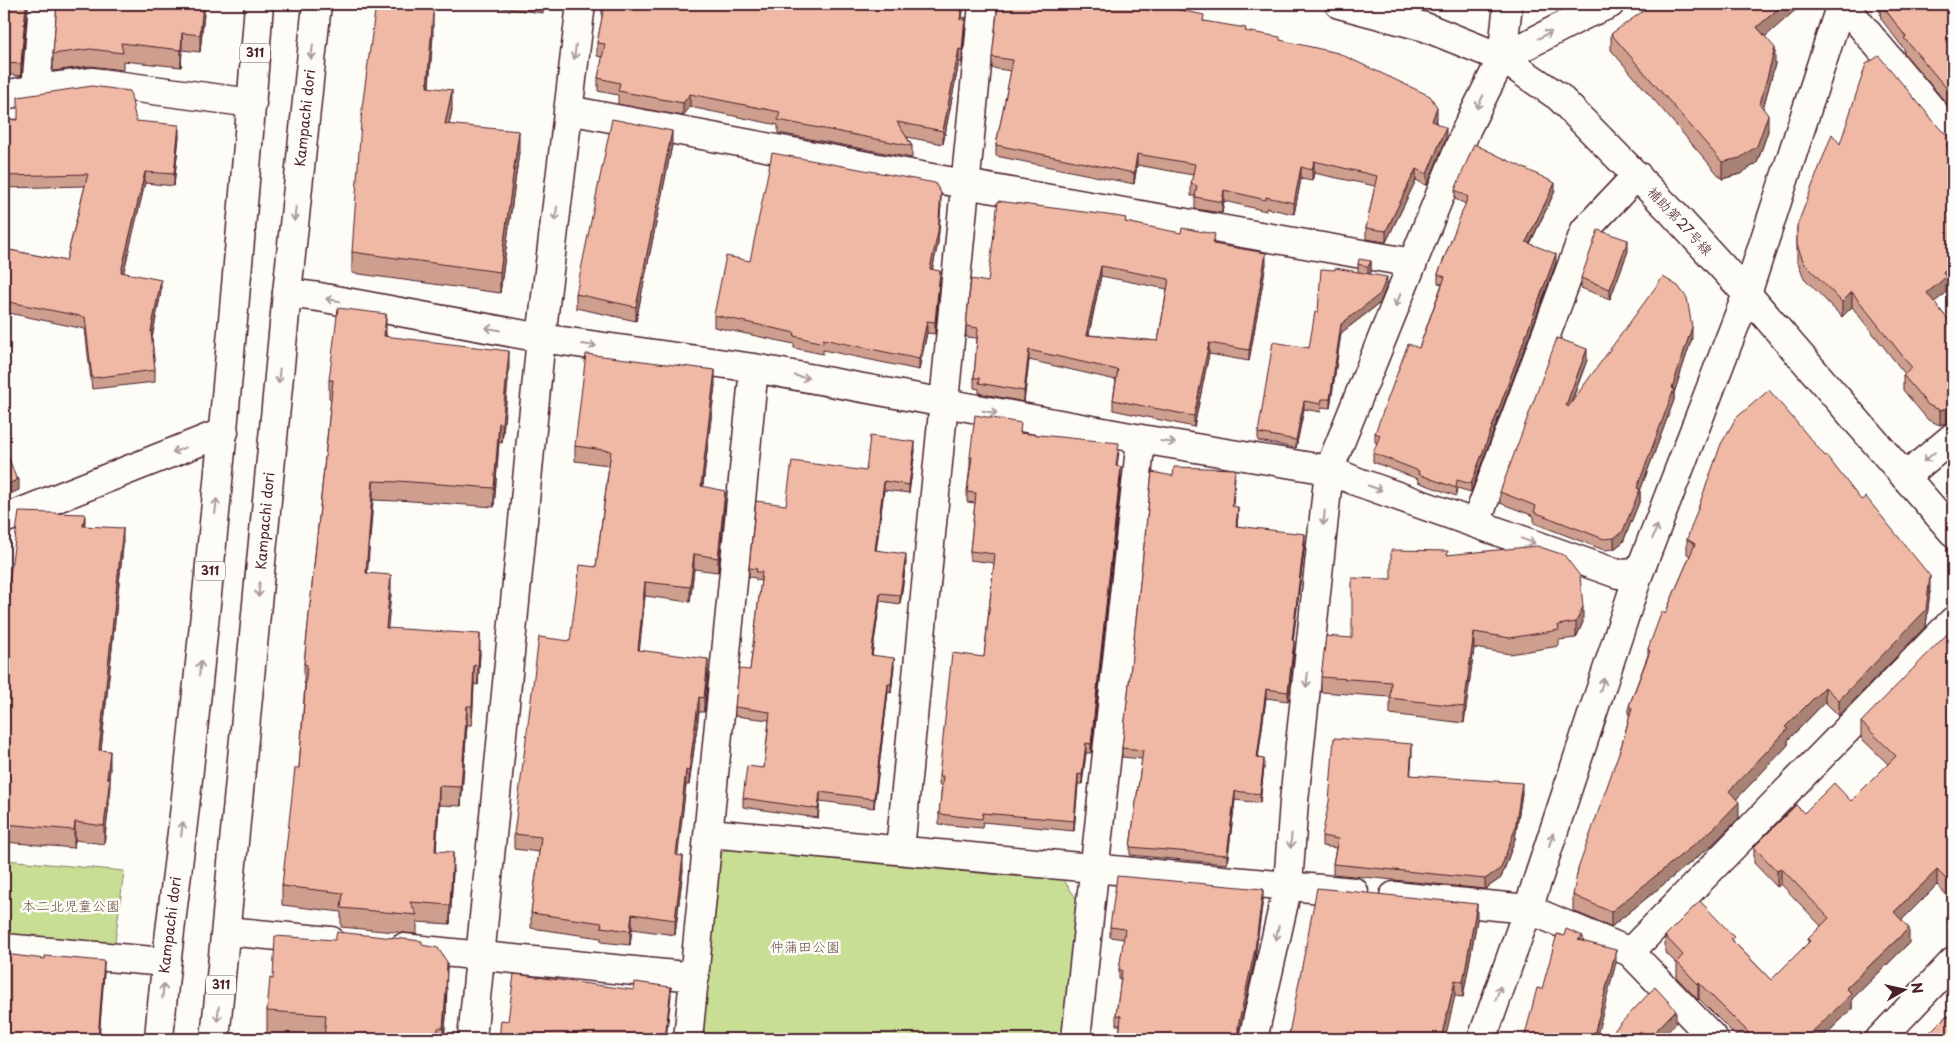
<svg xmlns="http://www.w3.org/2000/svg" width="1957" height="1043" viewBox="0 0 1957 1043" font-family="'Playpen Sans','Klee One',sans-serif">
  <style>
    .park { fill: #c7de94; stroke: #887e60 }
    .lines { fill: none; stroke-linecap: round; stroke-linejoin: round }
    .minor-casing { stroke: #4a1f2b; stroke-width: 31 }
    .major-casing { stroke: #4a1f2b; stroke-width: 31 }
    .minor { stroke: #fdfcf7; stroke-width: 28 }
    .major { stroke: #fdfcf7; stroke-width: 28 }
    .wall { fill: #ce9f8e; stroke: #4a1f2b; fill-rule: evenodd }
    .shaded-wall { fill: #a88274; stroke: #4a1f2b }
    .building { fill: #f0b9a5; stroke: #4a1f2b; fill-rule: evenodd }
    .oneway { stroke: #ac999b }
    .labels { text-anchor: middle; stroke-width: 5; stroke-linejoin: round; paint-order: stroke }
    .shield { fill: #fdfcf7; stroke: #806168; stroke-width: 1 }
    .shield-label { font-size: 12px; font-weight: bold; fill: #4a1f2b }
    .street-label { font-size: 14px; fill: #4a1f2b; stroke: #fdfcf7 }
    .park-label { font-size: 14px; fill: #694f45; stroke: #fdfcf7 }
  </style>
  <rect width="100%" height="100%" fill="#fdfcf7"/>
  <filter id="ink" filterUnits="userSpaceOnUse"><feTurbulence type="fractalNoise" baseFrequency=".02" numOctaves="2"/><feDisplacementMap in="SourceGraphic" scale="10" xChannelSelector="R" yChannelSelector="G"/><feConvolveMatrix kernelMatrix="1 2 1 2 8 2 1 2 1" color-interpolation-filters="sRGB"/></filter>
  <g filter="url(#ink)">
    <path class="park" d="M736,846L1061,876L1078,901L1065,1039H701L721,853Z
      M6,860L124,871L114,950L4,939V893Z"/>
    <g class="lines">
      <defs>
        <path id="minor" d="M1339,4L1425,27L1502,58L1559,97L1672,212L1747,294L1953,532
          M1843,4L1953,135
          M1502,58L1584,15L1610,4
          M36,89L43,4
          M4,95L36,89L92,82L252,103
          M568,110L937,179L1413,263
          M287,293L319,297L541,338L754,368L1141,439L1329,470L1358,482L1618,574L1639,573
          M1905,477L1953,437
          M4,519L224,432
          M1476,523L1585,230L1637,175
          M709,833L1354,892
          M900,850L983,4
          M1394,896L1528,909L1630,952L1714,1039
          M226,931L331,941
          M4,948L165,962
          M403,948L695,977
          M1630,952L1953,621
          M472,1039L541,338L581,4
          M688,1039L754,368
          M1076,1039L1141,439
          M1253,1039L1288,885L1294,801L1329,470L1467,128L1502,58L1508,4
          M1482,1039L1528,909L1639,573L1747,294L1841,4
          M1880,1039L1953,962"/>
        <path id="major" d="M159,1039C166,949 180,859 189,769C216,514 240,259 259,4
          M215,1039L287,293L317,4"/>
      </defs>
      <use href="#minor" class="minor-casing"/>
      <use href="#major" class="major-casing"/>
      <use href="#minor" class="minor"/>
      <use href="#major" class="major"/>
    </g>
    <path class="wall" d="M4,4L26,15L21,76L4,74Z
      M57,4H205L200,52L182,50L181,67L123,61V70L90,66L53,71V54Z
      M471,4H544L543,13Z
      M964,4L962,18L965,30L962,63L959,62L943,144L907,137L912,146V158L778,133V125L690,107L683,116L618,104V95L598,91V78L603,57L597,56V43L602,19V6Z
      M1800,4V6L1765,36L1775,64L1763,108L1768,131L1757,163L1740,174L1722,179L1611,50V34Z
      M1879,4H1953V111L1904,53V49L1881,19Z
      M1167,7L1204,21L1280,40L1437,118L1436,123L1446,139L1427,186L1416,180L1386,242L1366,239V228L1375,186L1314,173L1312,181L1301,179L1294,214L1266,208V211L1224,201L1222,213L1195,209V196H1191V184L1193,175L1137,165L1134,184L996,156V145L1011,71L992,68V57Z
      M433,35L429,87L452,110L449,124L519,152L500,293L352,273V252Z
      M4,119L136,121L179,136L174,186L145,183L123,273L161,292L152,338L155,370V382L92,389L85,329L4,312V249L66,261L85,186L4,188Z
      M672,145L636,321L576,308V294Z
      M1455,190L1555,191L1530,244L1556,263L1471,492L1457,488L1456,496L1418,482V479L1373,462V453L1377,443L1375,442V433L1419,348L1442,284L1438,283V274L1466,204L1455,199Z
      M941,204L938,243L932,270L940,283L935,334L927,333L919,370L823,350V354L794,348V344L714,327V315L750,261Z
      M1126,222L1215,244L1266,264L1249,361L1209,354L1194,427L1113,410V400L1116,380L1029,360L1024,402L979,393V389L974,388V378L977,338L966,337V326L988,282ZM1101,276L1167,289L1158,341L1089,335Z
      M1797,226L1946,285V293L1934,302L1953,326V421L1940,425L1928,420L1903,390V375L1905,374L1852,307L1842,317L1804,278L1797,260Z
      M1628,251L1610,299L1581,288V278Z
      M1371,261V272L1370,274L1387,285L1380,303L1341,333L1330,408L1322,407L1321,412L1304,409L1296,448L1258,441V433L1309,348L1318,312L1358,272V264Z
      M386,333V336L509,370L502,443L499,442L494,507L398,500V501L373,500L367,573L391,594L387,628L480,653L478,685L474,684L472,725H467L461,806L439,805L436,851L453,871L450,924L417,922V934L341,927V912L282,905V886L299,768L305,684L304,683V664L331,399L329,398V380Z
      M1692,338L1674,393V400L1640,491V500L1623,542L1614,549L1604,550L1534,523V516L1500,503V492L1587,360L1571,404Z
      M715,385L703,486L725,506L718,572L694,569L690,602L645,596L639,650L708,673L704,712H699L689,785H686L677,855L683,870L675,935L632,929L630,945L601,942V938L531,928V913L539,852L514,849V834L570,641L596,567L609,465L575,461V446Z
      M1021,433L1119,453L1117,466L1121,476L1091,753H1086L1082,784H1078L1074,831L983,822L982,828L939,824V814L942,785H939V776L984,657L994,563L970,560V551L975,503L967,502V492L970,466V457Z
      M915,451L909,493L884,490L876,550L906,563L900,604L880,601L872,655L894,666L891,693L888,692L874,808L820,801L818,818L743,807V798L764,768L769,720L735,716V707L750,670L761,581L756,580V578L749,577V568L786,505L866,471Z
      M1173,476L1235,477L1233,506L1238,515L1237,526L1305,542L1293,641L1294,649L1288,701L1266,698L1258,758L1264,767L1260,803L1235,800L1227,864L1130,855V847L1142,759L1122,757V748Z
      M85,526L123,546L101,750L110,769L109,778L110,796L104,844L75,840L74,848L4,842V610H5Z
      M1687,539L1930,591L1926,626L1839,716L1825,702L1788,740V745L1736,799L1739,818L1712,845L1611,927L1573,911V895L1622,744L1629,718V706L1648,655V649L1665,614L1690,556L1687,554Z
      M1448,555L1583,622L1576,638L1559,640V646L1510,654L1474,648L1464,723L1390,714V697L1321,692V677L1352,638L1391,579Z
      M1953,633V902L1937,885L1902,920L1909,943L1852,999V1009L1821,1039H1739L1699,999L1698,1000L1677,978V964L1665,952V936L1734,942L1771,980L1808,943V939L1821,926L1781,884L1777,887L1754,863V847L1804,813L1851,801L1888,764L1861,738V722Z
      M1412,754L1410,775L1522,793L1515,839L1501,878L1485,889L1333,874V864L1336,848L1322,846V836Z
      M1263,898L1255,958L1238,1034L1241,1039H1119L1120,1025H1116V1015L1121,979H1119V970L1124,939L1110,937V927Z
      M1477,920L1463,997L1455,996L1288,1039Z
      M422,945L447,988L446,1017L444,1039H312L267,1036V1011L273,979Z
      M4,954L104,972L99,1039H4Z"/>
    <path class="shaded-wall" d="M26,4V15L21,76V64Z
      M203,4H205L200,52V35Z
      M962,4H964L960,33V20Z
      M1784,4H1800V6L1757,44V27Z
      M433,14V35L427,108V87Z
      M965,17V30L962,63V50Z
      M182,33V50L181,67V50Z
      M1775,48V64L1760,120V104Z
      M959,49V62L943,144V131Z
      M452,90V110L445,145V124Z
      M690,94V107L683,116V103Z
      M1437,107V118L1432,133V121Z
      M1768,115V131L1757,163L1740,174L1722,179V162Z
      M179,125V136L174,186V174Z
      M1446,128V139L1427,186V174Z
      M519,131V152L500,293V272Z
      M672,131V145L636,321V307Z
      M1953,138V153L1946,145Z
      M1137,154V165L1134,184V173Z
      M1314,161V173L1312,181V170Z
      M1301,167V179L1294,214V203Z
      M1416,169V180L1386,242V231Z
      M145,172V183L121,284V272Z
      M1555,183V191L1526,251V242Z
      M1224,190V201L1222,213V202Z
      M941,193V204L938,243L930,281V269Z
      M1628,240V251L1610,299V289Z
      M1266,253V264L1249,361V350Z
      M1556,254V263L1471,492V484Z
      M1371,261V272L1368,278V267Z
      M1953,263V279L1946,285V293L1927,308V293L1943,273Z
      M1101,266V276L1086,345V335Z
      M940,271V283L935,334V322Z
      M1387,277V285L1380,303L1341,333L1330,408V399L1341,324Z
      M161,280V292L151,343V331Z
      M1852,292V307L1842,317V302Z
      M386,314V333L384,354V336Z
      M927,321V333L919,370V359Z
      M1692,327V338L1674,393V400L1640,491V500L1623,542L1614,549V538L1672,388Z
      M1209,343V354L1194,427V416Z
      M1587,349V360L1566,416V405Z
      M1029,350V360L1024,402V391Z
      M509,351V370L502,443V424Z
      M715,370V385L701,500V486Z
      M1304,401V409L1296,448V440Z
      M1953,406V421L1940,425V410Z
      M499,423V442L494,507V488Z
      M915,442V451L909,493V485Z
      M1121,467V476L1091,753V744Z
      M19,479V490L4,497V486Z
      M373,481V500L366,592V573Z
      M884,481V490L875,559V550Z
      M725,491V506L718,572V558Z
      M1238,507V515L1236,534V526Z
      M85,514V532L83,526Z
      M123,528V546L99,768V750Z
      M1305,534V542L1292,649V640Z
      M694,554V569L690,602V587Z
      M906,554V563L900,604V595Z
      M391,575V594L386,647V628Z
      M1930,576V591L1926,626L1839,716V700Z
      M645,582V596L638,664V650Z
      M880,593V601L871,663V655Z
      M1583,607V622L1576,638V622Z
      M1474,632V648L1464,723V707Z
      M480,634V653L478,685V666Z
      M1294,641V649L1288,701V692Z
      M894,658V666L891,693V684Z
      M708,659V673L704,712V698Z
      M474,665V684L472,725V706Z
      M888,684V692L874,808V799Z
      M1825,687V702L1788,740V745L1729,807V791L1785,727Z
      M1266,689V698L1257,766V758Z
      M699,697V712L689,785V771Z
      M467,706V725L461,806V787Z
      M1086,743V753L1082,784V775Z
      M1412,744V754L1410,785V775Z
      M110,751V769L107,795V778Z
      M1264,759V767L1260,803V794Z
      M686,770V785L676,870V855Z
      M1078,774V784L1074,831V821Z
      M110,778V796L104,844V826Z
      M1522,783V793L1515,839L1501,878L1485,889V879Z
      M439,786V805L435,870V851Z
      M1235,791V800L1227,864V855Z
      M820,792V801L818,818V809Z
      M1739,802V818L1712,845L1611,927V912Z
      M75,822V840L74,848V830Z
      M453,852V871L450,924V905Z
      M683,856V870L675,935V920Z
      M1781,868V884L1777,887V871Z
      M1937,870V885L1894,928V912Z
      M1263,889V898L1255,958L1238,1036V1026Z
      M1477,904V920L1463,997V982Z
      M632,914V929L630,945V931Z
      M1909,928V943L1852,999V1009L1821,1039H1812V1032L1846,988Z
      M1583,936V949L1578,940Z
      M1616,950V963L1596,1039H1593Z
      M104,961V972L99,1039H98Z
      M447,962L446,1017L444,1039H443Z
      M1455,980V996L1445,1039H1441Z
      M1699,983V999L1698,1000V984Z
      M671,987V996L666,1039H665Z
      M1676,1010V1023L1661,1039H1648Z"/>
    <path class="building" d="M4,4H26L21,64L4,63Z
      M57,4H203L200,35L182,33L181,50L121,43L123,53L90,49L53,54Z
      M376,4H433V14L427,87L452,90L445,124L519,131L500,272L352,252L362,108Z
      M602,4H962L960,20L965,17L962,50L959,49L943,131L897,122L912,146L778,120L780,112L690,94L683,103L618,91L620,83L598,78L605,44L597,43L604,7L602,6Z
      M998,4H1167L1166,7L1204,15L1203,21L1246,28L1245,31L1280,37V40L1338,53L1430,96L1437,107L1432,121L1446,128L1427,174L1416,169L1386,231L1366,228L1377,176L1314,161L1312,170L1301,167L1294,203L1266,197V200L1224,190L1222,202L1195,197L1197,186L1191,184L1195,164L1137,154L1134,173L996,145L1013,60L992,57Z
      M1653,4H1784L1757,27L1775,48L1760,104L1768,115L1757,146L1740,158L1722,162L1611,34Z
      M1881,4H1953V96L1904,38L1906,37Z
      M1879,56L1941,130L1948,135H1953V138L1946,145L1953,153V263L1943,273L1946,277L1927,293L1953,326V406L1940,410L1928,405L1903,375L1912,368L1852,292L1842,302L1804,263L1797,245V226L1832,134L1840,144L1866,64Z
      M92,86L130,91L136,121L179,125L174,174L145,172L121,272L161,280L151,331L155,370L92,378L85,317L4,301V249L66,261L88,174L4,176V119L18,120V97Z
      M612,119L672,131L636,307L576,294Z
      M1474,144L1555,183L1526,242L1556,254L1471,484L1457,480L1456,488L1418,474L1419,471L1373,453L1380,435L1375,433L1408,344L1419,348L1445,277L1438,274L1468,197L1455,190Z
      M772,153L935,183L941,193L938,232L930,269L940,271L935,322L927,321L919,359L823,339V343L794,336L795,333L714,315L726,256L750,261Z
      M998,201L1115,216L1126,218L1125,222L1181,233L1182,228L1215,234L1213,244L1266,253L1249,350L1209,343L1194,416L1113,400L1118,370L1029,350L1024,391L979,383L980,378H974L978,328L966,326L971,279L988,282ZM1101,266L1169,279L1158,341L1086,335Z
      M1598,230L1628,240L1610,289L1581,278Z
      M1359,259L1371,261L1368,267L1358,264Z
      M1335,268L1387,277L1380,294L1341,324L1330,399H1322L1321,404L1304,401L1296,440L1258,433L1273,342L1309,348L1315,312H1318L1321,269L1335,270Z
      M1663,277L1678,286L1687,298L1692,327L1672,388L1674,389L1637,488L1640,489L1623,531L1614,538L1604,539L1534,512L1536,506L1500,492L1557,338L1587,349L1566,405L1568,407Z
      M338,308L386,314L384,336L509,351L502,424L499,423L494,488L398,481V482L373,481L366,573L391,575L386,628L480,634L478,666L474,665L472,706H467L461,787L439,786L435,851L453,852L450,905L410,902L417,915L341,908L343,893L282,886L295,768H299L307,665L304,664L333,380H329Z
      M586,354L715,370L701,486L725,491L718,558L694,554L690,587L645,582L638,650L708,659L704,698L699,697L689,771L686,770L676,855L683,856L675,920L632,914L630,931L601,927L602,923L531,913L541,837L514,834L539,637L570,641L580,565L596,567L611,451L575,446Z
      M1769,390L1825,456L1826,455L1861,500L1866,497L1930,576L1926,610L1839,700L1825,687L1785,727L1788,729L1729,791L1739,802L1712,830L1611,912L1573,895L1578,869L1622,744L1632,708L1629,706L1650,651L1648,649L1662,611L1665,614L1695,544L1687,539L1721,444L1736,418Z
      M975,415L1021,423L1020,433L1119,443L1116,466L1121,467L1091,744L1086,743L1082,775L1078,774L1074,821L983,813L982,819L939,814L943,776H939L952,653L984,657L995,554L970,551L976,493L967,492L972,457H970Z
      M870,436L915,442L909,485L884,481L875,550L906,554L900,595L880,593L871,655L894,658L891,684H888L874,799L820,792L818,809L743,798L747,766L764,768L770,712L735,707L739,669L750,670L762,572H756L757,569L749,568L756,501L786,505L792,461L866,471Z
      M4,444L16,478L19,479L4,486Z
      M1174,467L1235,469L1232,506L1238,507L1236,526L1305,534L1292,640L1294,641L1288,692L1266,689L1257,758L1264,759L1260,794L1235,791L1227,855L1130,847L1143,750L1122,748L1152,472L1173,476Z
      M19,512L85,514L83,526L123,528L99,750L110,751L107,778H110L104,826L75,822L74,830L4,824V610H5Z
      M1537,546L1564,555L1580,576L1583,607L1576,622L1558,625L1559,630L1510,638L1474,632L1464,707L1390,698L1391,682L1321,677L1326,636L1352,638V578L1391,579V550L1448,551L1447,555Z
      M1948,633H1953V886L1937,870L1894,912L1909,928L1846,988L1852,994L1812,1032L1819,1039H1755L1699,983L1698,984L1677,962L1683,955L1665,936L1700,901L1734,937L1731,939L1771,980L1810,941L1808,939L1829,918L1781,868L1777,871L1754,847L1796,805L1804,813L1834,783L1851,801L1896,756L1861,722Z
      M1334,738L1412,744L1410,775L1522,783L1515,829L1501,868L1485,879L1333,864L1338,839L1322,836L1329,802Z
      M1117,876L1263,889L1255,949L1238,1026V1034L1241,1039L1232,1037V1039H1119L1121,1016L1116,1015L1122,970H1119L1125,929L1110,927Z
      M1317,888L1477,904L1463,982L1455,980L1441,1039H1288Z
      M1566,929L1583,936L1578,940L1616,950L1593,1039H1524L1537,988L1542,989L1557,934L1564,936Z
      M337,932L422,941V945L438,948L447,962L446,992L443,1028H438L437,1039H324L326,1015L267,1011L270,978L273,979L275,936L335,940Z
      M4,954L45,959V956L104,961L98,1039H16V1038L4,1037Z
      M514,974L634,990L635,982L671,987L665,1039H499L501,1020L508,1021Z
      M1655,987L1676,1010L1648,1039H1606Z
      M1947,1015L1953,1020V1039H1923Z"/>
    <defs><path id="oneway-shaft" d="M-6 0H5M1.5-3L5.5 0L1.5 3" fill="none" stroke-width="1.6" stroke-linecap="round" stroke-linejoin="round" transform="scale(1.25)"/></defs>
    <g class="oneway">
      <use href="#oneway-shaft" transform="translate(1545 35) rotate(-28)"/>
      <use href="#oneway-shaft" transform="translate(312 52) rotate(96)"/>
      <use href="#oneway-shaft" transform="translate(575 52) rotate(97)"/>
      <use href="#oneway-shaft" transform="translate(1480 102) rotate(117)"/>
      <use href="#oneway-shaft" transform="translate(295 214) rotate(96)"/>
      <use href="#oneway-shaft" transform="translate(556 214) rotate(97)"/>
      <use href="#oneway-shaft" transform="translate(333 300) rotate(-169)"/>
      <use href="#oneway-shaft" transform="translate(1398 300) rotate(112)"/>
      <use href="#oneway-shaft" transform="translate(493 329) rotate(-170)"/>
      <use href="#oneway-shaft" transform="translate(589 345) rotate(8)"/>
      <use href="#oneway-shaft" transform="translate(279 376) rotate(95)"/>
      <use href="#oneway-shaft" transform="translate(802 377) rotate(11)"/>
      <use href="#oneway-shaft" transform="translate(990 412) rotate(10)"/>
      <use href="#oneway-shaft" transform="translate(1168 442) rotate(8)"/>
      <use href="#oneway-shaft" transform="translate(179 450) rotate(158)"/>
      <use href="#oneway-shaft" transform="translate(1929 457) rotate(141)"/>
      <use href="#oneway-shaft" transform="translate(1375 488) rotate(19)"/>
      <use href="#oneway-shaft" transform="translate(216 506) rotate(-84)"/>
      <use href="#oneway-shaft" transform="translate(1324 518) rotate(96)"/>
      <use href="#oneway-shaft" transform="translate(1655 532) rotate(-69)"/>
      <use href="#oneway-shaft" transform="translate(1528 541) rotate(20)"/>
      <use href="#oneway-shaft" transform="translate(259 590) rotate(95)"/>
      <use href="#oneway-shaft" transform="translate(200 668) rotate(-84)"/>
      <use href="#oneway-shaft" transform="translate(1307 680) rotate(96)"/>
      <use href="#oneway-shaft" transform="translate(1602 685) rotate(-72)"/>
      <use href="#oneway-shaft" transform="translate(182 829) rotate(-83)"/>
      <use href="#oneway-shaft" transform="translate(1551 840) rotate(-72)"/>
      <use href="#oneway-shaft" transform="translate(1291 841) rotate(94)"/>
      <use href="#oneway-shaft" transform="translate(1277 933) rotate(103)"/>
      <use href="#oneway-shaft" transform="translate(163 991) rotate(-85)"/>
      <use href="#oneway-shaft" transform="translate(1498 993) rotate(-71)"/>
      <use href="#oneway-shaft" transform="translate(218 1014) rotate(96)"/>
    </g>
  </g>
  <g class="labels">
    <g class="shield">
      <rect x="240" y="43.5" width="30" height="19" rx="4"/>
      <rect x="195" y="561.5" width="30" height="19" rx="4"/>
      <rect x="206" y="975.5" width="30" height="19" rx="4"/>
    </g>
    <g class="shield-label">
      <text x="255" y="57">311</text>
      <text x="210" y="575">311</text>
      <text x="221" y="989">311</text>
    </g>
    <g class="street-label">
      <text transform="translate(305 118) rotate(-84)" y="5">Kampachi dori</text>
      <text transform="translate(1680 221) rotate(47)" y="5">補助第27号線</text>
      <text transform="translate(265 521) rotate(-85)" y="5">Kampachi dori</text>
      <text transform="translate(170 925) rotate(-83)" y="5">Kampachi dori</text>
    </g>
    <g class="park-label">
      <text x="71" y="911">本二北児童公園</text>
      <text x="805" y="952">仲蒲田公園</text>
    </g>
  </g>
  <rect width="1957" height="1043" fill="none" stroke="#fdfcf7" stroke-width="20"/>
  <rect x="10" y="10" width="1937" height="1023" fill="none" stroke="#4a1f2b" stroke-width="2" filter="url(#ink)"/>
  <g transform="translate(1904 990) rotate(81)" stroke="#fdfcf7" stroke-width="4" paint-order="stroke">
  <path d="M0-4L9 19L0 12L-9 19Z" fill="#4a1f2b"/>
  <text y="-8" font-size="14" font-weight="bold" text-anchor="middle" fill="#4a1f2b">N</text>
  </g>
</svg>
